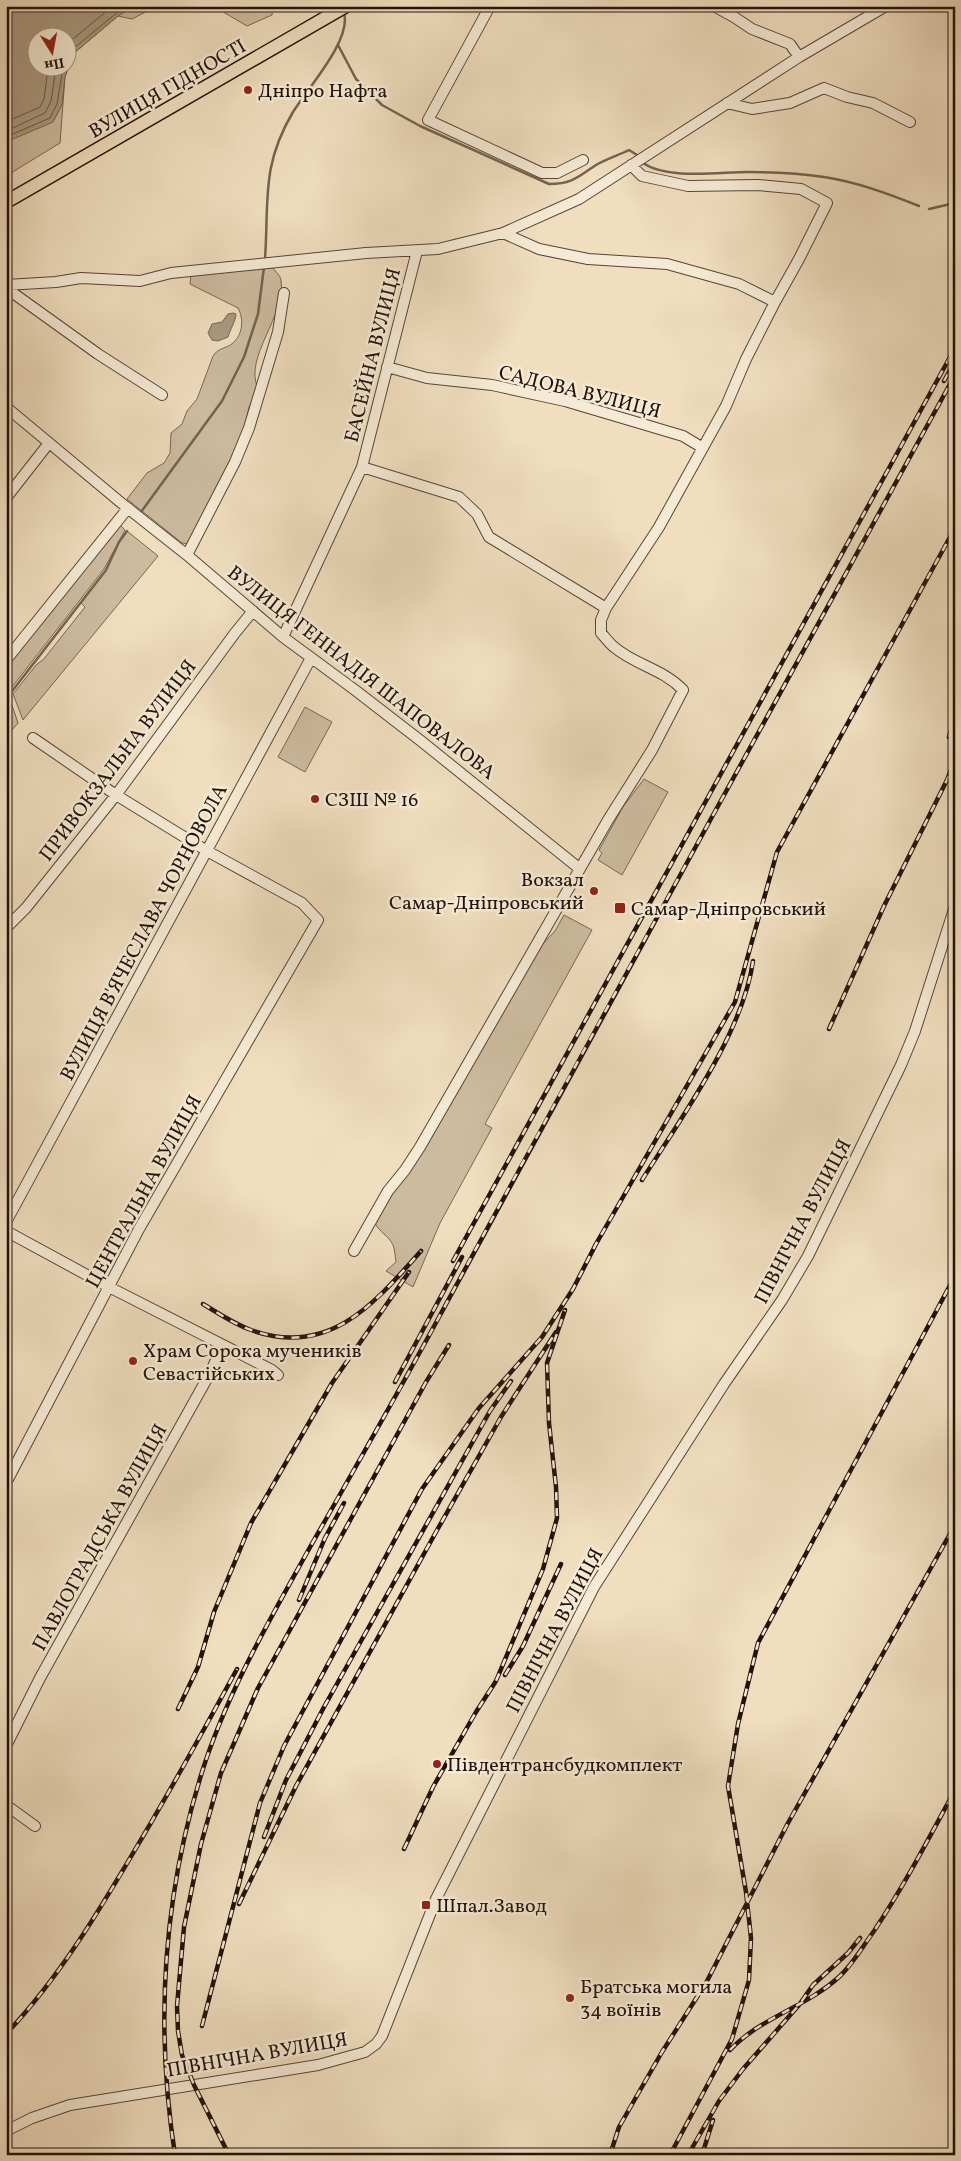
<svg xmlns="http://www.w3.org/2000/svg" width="961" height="2161" viewBox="0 0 961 2161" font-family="Vollkorn,serif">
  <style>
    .green { fill: #cdbba0; stroke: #786655; fill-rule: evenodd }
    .water { fill: #aa9981; stroke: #746351; fill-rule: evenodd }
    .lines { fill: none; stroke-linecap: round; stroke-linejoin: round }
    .shore { stroke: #665646; stroke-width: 1 }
    .stream { stroke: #746351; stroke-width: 2.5 }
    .minor-casing { stroke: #564537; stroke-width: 12 }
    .major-casing { stroke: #22120a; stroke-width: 15 }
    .minor { stroke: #f5ead5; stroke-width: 10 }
    .major { stroke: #f0debf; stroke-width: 12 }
    .rail-casing { stroke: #22120a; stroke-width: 4.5 }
    .rail { stroke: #f5ead5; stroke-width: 2.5; stroke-dasharray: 8; stroke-linecap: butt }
    .poi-dot { fill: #8f2418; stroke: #f5ead5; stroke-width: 2 }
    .labels { text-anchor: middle; stroke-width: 5; stroke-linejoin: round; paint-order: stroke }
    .street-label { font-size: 20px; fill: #22120a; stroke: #f5ead5 }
    .poi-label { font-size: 20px; fill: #22120a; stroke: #f5ead5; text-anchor: start }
  </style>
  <rect width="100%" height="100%" fill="#f0debf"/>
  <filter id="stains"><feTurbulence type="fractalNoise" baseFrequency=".004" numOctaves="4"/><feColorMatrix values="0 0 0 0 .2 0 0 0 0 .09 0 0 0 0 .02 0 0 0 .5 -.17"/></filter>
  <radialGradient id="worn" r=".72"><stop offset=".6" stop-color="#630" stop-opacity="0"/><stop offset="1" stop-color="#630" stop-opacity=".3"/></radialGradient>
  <path class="green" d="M6,6H157L132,19L118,16L73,54L65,77L60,143L6,176ZM38,38H68V68H38Z
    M213,6H273L272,15L247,26Z
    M273,268C276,272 281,276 281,281C287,314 243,358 258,388L255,397L249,407L242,438L188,544L182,543L127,499L147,473L164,463L170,453L171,433L182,424L187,411L197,399L213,356C219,347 226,349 233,343C243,334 244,319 238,308L190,284L191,275Z
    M119,524L125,530L104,569L9,691L6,688L8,663Z
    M127,531L158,556L23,720L13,694L37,664L43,660L85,607L81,603L106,570L119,542Z
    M6,698L11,702L18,723L6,737Z
    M305,707L332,722L305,772L278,757Z
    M644,779L668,792L622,875L598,860L602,853L599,850L623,807Z
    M564,915L592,930L485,1124L492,1128L440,1223L413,1287L386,1271L396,1262C395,1256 395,1250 393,1245C389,1236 379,1232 375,1223L538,949L555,931Z"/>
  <path class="water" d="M6,6H134L118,16L73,54L65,77L62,105L53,122L6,142ZM38,38H68V68H38Z
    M233,313L236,314C236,320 230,330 228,337L218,341L212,340L208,333L212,324L222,322L228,314Z"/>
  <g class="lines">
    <path class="shore" d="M68,43L113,6
      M68,53L125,6
      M6,122L40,107L44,99L48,68
      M6,131L45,113L51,101L56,68
      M6,137L50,118L57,104L63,68"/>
    <path class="stream" d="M338,45L356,79L382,105L420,126L549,184C572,184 578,177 596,165C606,159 619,155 629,150L637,155
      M643,163C668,180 719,172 748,172C773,172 799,173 824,177C857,182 889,194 919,206
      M929,209L955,203
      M265,259C269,200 261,166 293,112C307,89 352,40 344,13
      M141,512L222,401L244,357L258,314L264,267
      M6,699L106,570L119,542L127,531"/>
    <defs>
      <path id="minor" d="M490,6L428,120L542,173H557L583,160
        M714,6L734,17L752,29L790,44L799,57
        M727,103L752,109L790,103L824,88L847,97L873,103L910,122
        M503,233L539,249L588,259L667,264L739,284L775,302
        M6,285L56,282L81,278L140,281L171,273L366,253L438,249L503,233L579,199L799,57L886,6
        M6,288L98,354L162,395
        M387,367L427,378L492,385L565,401L683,436L703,448
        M6,407L125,506L187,555L283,637L355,690L421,741L580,869
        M362,467L459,497L477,514L489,537L606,608
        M6,498L49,443
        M187,555L235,462L249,428L278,332L284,293
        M283,637L362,467L417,251
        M6,660L128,508
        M6,928L26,908L116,795L235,633L253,611
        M6,1222L311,658
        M6,1231L109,1287L272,1370L278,1375
        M354,1251L388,1191L405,1170L420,1147L608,820L652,750L683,690C663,669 635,665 614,647C609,643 605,637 601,633V620L606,608L659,527L726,406L746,359L775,302L799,259L827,203L801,189L758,185L688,186L642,176L631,165
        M6,1483L139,1229L318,920L302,903L207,851L116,795L33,738
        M6,1746L40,1678L209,1375L223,1345
        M6,1805L35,1826
        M6,2131L32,2118L70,2105L318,2065L365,2052L376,2044L382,2036L436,1899L594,1587L724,1384L782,1300L808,1256L901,1065L915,1031L955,906"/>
      <path id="major" d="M6,202L346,6"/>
    </defs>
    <use href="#minor" class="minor-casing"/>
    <use href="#major" class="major-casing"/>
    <use href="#minor" class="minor"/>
    <use href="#major" class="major"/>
    <defs>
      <path id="rail" d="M944,381L955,361
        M949,737L955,718
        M829,1029L884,906L947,780L955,759
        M642,1180C681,1118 743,1033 753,961
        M453,1261L955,348
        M203,1304C218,1313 234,1324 251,1330C329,1358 374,1304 421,1251
        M395,1382L462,1257
        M299,1600L325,1538L344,1503
        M505,1675L523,1646L561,1564
        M178,1709L198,1667L214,1612L251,1523L332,1383L409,1272
        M264,1837L286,1780L324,1707L490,1411L511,1381
        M404,1849L433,1787L476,1712L496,1681L543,1569L557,1518L556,1487L549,1423L547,1363L565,1310
        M239,1904L296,1786L436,1532L501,1417L556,1332
        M202,2026L260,1803L284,1746L422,1489L479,1408L542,1337L573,1289L596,1244L735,1002L777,852L955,528
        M6,2034C61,1976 102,1906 142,1838C175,1782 206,1726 237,1669
        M730,2050C761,2017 807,2007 840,1976C853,1964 863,1946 874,1931C904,1886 929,1838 955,1790
        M175,2155C155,2026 163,1897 202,1772C227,1693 269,1621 309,1549C355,1468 401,1388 445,1306C613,995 785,685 955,375
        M229,2155L194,2085L182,2055L178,2031L177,2006L184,1927L201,1844L221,1773L258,1688L426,1382L449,1345
        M610,2155L619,2127L662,2052L706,1983L788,1823L955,1525
        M670,2155L732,2039L749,1980L751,1938L746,1892L728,1786L738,1724L758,1643L955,1276
        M688,2155L719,2101L743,2069L799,2005L813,1985L848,1953L860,1938
        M702,2155L713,2120"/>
    </defs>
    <use href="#rail" class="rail-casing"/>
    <use href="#rail" class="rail"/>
  </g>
  <g class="poi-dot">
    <circle cx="248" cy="90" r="5"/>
    <circle cx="315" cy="799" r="5"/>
    <circle cx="594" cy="891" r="5"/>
    <rect x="614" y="902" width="12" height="12" rx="2.5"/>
    <circle cx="133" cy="1361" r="5"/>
    <circle cx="437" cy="1764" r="5"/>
    <rect x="421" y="1900" width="10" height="10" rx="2.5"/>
    <circle cx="570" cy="1998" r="5"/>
  </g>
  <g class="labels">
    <g class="street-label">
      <text transform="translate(167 88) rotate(-30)" y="7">ВУЛИЦЯ ГІДНОСТІ</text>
      <text transform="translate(372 355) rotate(-76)" y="7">БАСЕЙНА ВУЛИЦЯ</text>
      <text transform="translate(580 391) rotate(14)" y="7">САДОВА ВУЛИЦЯ</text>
      <text transform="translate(362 672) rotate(38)" y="7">ВУЛИЦЯ ГЕННАДІЯ ШАПОВАЛОВА</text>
      <text transform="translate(117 760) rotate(-53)" y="7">ПРИВОКЗАЛЬНА ВУЛИЦЯ</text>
      <text transform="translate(143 932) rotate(-62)" y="7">ВУЛИЦЯ В'ЯЧЕСЛАВА ЧОРНОВОЛА</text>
      <text transform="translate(143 1191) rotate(-61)" y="7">ЦЕНТРАЛЬНА ВУЛИЦЯ</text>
      <text transform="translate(802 1221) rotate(-62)" y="7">ПІВНІЧНА ВУЛИЦЯ</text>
      <text transform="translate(99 1537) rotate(-61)" y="7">ПАВЛОГРАДСЬКА ВУЛИЦЯ</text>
      <text transform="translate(554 1630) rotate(-62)" y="7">ПІВНІЧНА ВУЛИЦЯ</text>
      <text transform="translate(257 2054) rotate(-10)" y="7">ПІВНІЧНА ВУЛИЦЯ</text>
    </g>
    <g class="poi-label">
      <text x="258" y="97">Дніпро Нафта</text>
      <text x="325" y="806">СЗШ № 16</text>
      <text x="584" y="886" text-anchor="end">Вокзал<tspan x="584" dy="23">Самар-Дніпровський</tspan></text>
      <text x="631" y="915">Самар-Дніпровський</text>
      <text x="143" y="1357">Храм Сорока мучеників<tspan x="143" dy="23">Севастійських</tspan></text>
      <text x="447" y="1771">Південтрансбудкомплект</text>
      <text x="436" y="1912">Шпал.Завод</text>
      <text x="580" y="1993">Братська могила<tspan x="580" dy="23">34 воїнів</tspan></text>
    </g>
  </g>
  <rect width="961" height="2161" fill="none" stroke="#f0debf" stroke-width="25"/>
  <rect x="8" y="8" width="946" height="2146" fill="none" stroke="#22120a" stroke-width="2.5"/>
  <rect x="12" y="12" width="936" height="2136" fill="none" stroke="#22120a"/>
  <g transform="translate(52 52) rotate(169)"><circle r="24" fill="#f5ead5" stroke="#a19484"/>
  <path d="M0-4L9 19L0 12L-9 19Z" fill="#8f2418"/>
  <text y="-8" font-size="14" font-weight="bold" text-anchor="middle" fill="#22120a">Пн</text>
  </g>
  <rect width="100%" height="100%" filter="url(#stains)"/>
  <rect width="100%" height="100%" fill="url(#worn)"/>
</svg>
